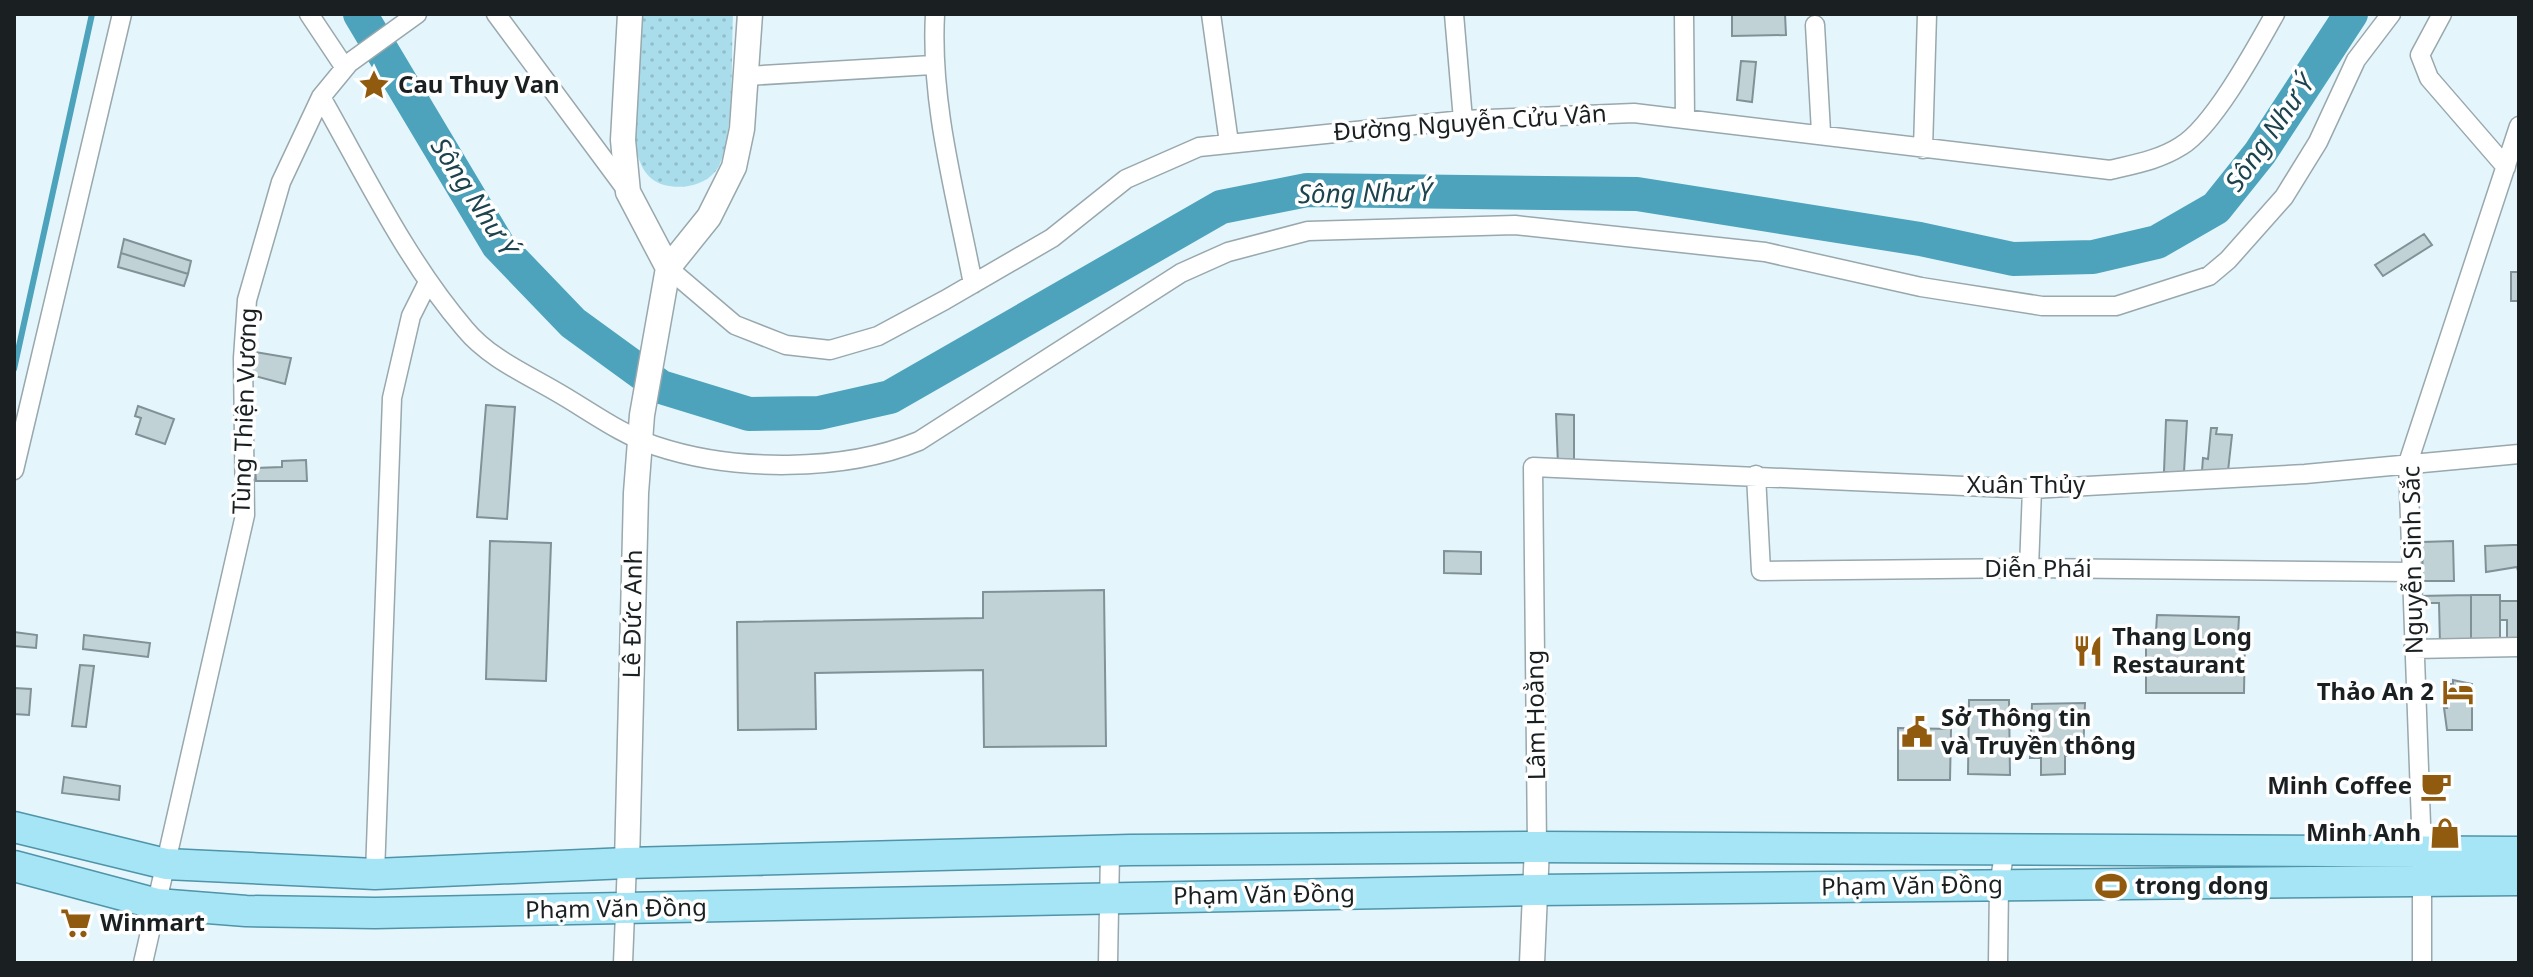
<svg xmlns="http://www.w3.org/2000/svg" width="2533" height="977" viewBox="0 0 2533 977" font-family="'Noto Sans',sans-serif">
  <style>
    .grass { fill: url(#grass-dots) }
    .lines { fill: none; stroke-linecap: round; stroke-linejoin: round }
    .stream { stroke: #4ca3bb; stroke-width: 6 }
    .river { stroke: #4ca3bb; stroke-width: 34 }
    .building { fill: #c1d2d7; stroke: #819196; stroke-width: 2 }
    .minor-casing { stroke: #98a8ad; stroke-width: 21 }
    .tertiary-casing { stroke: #98a8ad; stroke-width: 27 }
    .primary-casing { stroke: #4f94a8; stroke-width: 33 }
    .minor { stroke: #fff; stroke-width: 18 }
    .tertiary { stroke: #fff; stroke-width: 24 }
    .primary { stroke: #a6e5f6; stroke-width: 30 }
    .labels { text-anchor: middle; stroke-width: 7; stroke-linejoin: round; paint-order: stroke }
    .poi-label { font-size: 24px; font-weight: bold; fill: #1a2022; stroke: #fff; text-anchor: start }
    .street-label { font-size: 24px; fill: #1a2022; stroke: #fff }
    .water-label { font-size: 26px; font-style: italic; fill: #1c434e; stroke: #fff }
  </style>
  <defs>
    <pattern id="grass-dots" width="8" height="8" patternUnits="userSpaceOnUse" patternTransform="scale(2)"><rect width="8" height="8" fill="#aaddec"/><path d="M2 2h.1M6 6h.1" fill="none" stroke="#92bdca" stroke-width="1.8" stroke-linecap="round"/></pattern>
  </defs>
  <rect width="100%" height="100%" fill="#e4f5fb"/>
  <path class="grass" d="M641,14H733C731,52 735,135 719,166C709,185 683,190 664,185C644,179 638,161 635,142Z"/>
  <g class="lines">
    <path class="stream" d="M14,369L92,14"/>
    <path class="river" d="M360,14L498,245L573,323L661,387L749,414L819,413L890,397L1221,207L1307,190L1637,194L1920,239L2013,259L2093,257L2157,242L2216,208L2260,153L2351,14"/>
  </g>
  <path class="building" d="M1732,14H1785L1786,35L1732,36Z
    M1741,61L1756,62L1752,102L1737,100Z
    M2424,234L2432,245L2383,276L2375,265Z
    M124,239L191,261L188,274L121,253Z
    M121,253L188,274L184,286L118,267Z
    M2511,272H2519V301H2511Z
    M255,352L291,358L285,384L251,375Z
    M486,405L515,407L507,519L477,517Z
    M138,406L174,419L165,444L136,434L141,418L135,416Z
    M1556,414L1574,415V465H1558Z
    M2166,420L2187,421L2184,472H2164Z
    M2211,428H2217L2216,434L2232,435L2228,471H2202L2203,458L2208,459Z
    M306,460L307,481H256L255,468L282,467V461Z
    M490,541L551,543L546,681L486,679Z
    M2453,541L2454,581H2423L2422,542Z
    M2513,545H2519V575L2517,567L2486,572L2485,546Z
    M1444,551L1481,552V574L1444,573Z
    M1104,590L1106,746L984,747L983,670L815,673L816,729L738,730L737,622L983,618V592Z
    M2471,595V644H2440L2439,603H2418V596Z
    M2471,595H2500V644H2471Z
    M2500,601H2518L2519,642H2507V620H2500Z
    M2157,615L2239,617L2238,635H2245L2244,693H2146V632H2156Z
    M14,632L37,635L36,648L14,646Z
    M84,635L150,643L148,657L83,649Z
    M80,665L94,666L86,727L72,726Z
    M2453,680L2472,684V730H2447L2444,708H2447V684H2453Z
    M14,688L31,689L29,715L14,714Z
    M1969,700H2009L2010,775L1968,774Z
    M2085,703L2083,755L2065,756V774L2041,775V758H2030L2032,704Z
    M1898,728L1951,729L1950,780H1898Z
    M64,777L120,786L119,800L62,793Z"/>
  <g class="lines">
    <defs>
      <path id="minor" d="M309,14L345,68
        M496,14L628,192
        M935,14C930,105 956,195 973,284
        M1211,14L1229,143
        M1454,14L1463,120
        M1684,14L1685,119
        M2442,14L2420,55L2429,78L2506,167
        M1815,25L1821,132
        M747,76L932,65
        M321,97C366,176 406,260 465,329C488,357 524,373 555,391C587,409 621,435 656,446C734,472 844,472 919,441L1181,273L1228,252L1308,231L1515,225L1765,252L1921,287L2042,306H2116L2209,276L2228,260L2284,197L2318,142L2356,60L2391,14
        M1923,149L1927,14
        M668,268L735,325L786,345L830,350L878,336L945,300L1052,238L1126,179L1199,147L1463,120L1634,113L2110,170C2135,164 2159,160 2181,146C2213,127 2256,48 2275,14
        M14,470L122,14
        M1756,475L1761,571L2029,568L2412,572
        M2029,568L2032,489
        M2413,649L2519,647
        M1537,847L1533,467L2032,489L2305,474L2519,454
        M375,874L392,398L411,316L428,282
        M143,963L245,515L243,358L247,300L281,182L321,97L349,63L417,14
        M623,963L627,863
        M1108,963L1110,852
        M1998,963L1999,885L2005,849
        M2422,963V852L2408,463L2519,126"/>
      <path id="tertiary" d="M630,14L623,140L628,192L668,268
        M627,863L636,493L642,415L668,268L709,217L734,167L742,129L750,14
        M1532,963L1537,847"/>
      <path id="primary" d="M14,827L166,864L375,874L627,863L1130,850L1537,847L2519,852
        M14,866L157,904L246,911L375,913L1536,890L2519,880"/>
    </defs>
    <use href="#minor" class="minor-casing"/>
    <use href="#tertiary" class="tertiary-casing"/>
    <use href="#primary" class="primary-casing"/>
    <use href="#minor" class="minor"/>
    <use href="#tertiary" class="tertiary"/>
    <use href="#primary" class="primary"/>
  </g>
  <defs>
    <symbol id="sight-bare" viewBox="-9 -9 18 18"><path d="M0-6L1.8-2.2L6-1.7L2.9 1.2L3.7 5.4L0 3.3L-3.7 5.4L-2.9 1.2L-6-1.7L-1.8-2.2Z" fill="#915b0f" stroke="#fff" stroke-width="2.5" paint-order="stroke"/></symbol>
    <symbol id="restaurant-bare" viewBox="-9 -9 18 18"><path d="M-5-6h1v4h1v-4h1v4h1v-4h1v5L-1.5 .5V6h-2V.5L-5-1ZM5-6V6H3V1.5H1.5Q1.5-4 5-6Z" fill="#915b0f" stroke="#fff" stroke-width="2.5" paint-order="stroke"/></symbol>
    <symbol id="hotel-bare" viewBox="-9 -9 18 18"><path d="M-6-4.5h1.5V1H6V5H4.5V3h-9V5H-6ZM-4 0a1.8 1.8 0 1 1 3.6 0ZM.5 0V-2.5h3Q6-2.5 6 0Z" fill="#915b0f" stroke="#fff" stroke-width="2.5" paint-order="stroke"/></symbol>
    <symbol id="civic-bare" viewBox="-9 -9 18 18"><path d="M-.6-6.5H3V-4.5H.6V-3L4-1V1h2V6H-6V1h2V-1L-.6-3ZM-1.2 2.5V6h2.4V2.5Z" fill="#915b0f" stroke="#fff" stroke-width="2.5" paint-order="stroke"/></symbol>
    <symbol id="cafe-bare" viewBox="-9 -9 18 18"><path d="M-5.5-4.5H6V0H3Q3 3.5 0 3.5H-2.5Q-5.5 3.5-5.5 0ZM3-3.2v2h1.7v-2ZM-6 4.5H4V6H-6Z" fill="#915b0f" stroke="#fff" stroke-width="2.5" paint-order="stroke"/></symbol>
    <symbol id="shop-bare" viewBox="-9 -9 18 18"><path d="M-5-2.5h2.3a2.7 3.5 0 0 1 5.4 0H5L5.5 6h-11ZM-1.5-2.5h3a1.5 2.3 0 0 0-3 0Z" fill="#915b0f" stroke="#fff" stroke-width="2.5" paint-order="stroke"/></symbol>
    <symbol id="stadium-bare" viewBox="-9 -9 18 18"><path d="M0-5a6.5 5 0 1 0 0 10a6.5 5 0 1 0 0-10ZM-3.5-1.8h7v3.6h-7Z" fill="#915b0f" stroke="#fff" stroke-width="2.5" paint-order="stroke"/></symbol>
    <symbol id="supermarket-bare" viewBox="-9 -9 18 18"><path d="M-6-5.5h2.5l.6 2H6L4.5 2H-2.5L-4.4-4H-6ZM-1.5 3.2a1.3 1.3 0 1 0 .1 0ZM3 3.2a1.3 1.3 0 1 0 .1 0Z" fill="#915b0f" stroke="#fff" stroke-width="2.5" paint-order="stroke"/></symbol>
  </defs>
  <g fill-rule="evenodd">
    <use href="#sight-bare" x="352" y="63" width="44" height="44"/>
    <use href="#restaurant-bare" x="2066" y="629" width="44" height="44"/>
    <use href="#hotel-bare" x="2436" y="670" width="44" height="44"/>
    <use href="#civic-bare" x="1895" y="710" width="44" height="44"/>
    <use href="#cafe-bare" x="2414" y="764" width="44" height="44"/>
    <use href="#shop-bare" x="2423" y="811" width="44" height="44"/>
    <use href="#stadium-bare" x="2089" y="864" width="44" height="44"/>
    <use href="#supermarket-bare" x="54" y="901" width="44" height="44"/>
  </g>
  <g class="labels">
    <g class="poi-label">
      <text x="398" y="93">Cau Thuy Van</text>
      <text x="2112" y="645">Thang Long<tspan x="2112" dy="28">Restaurant</tspan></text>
      <text x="2434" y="700" text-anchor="end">Thảo An 2</text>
      <text x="1941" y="726">Sở Thông tin<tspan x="1941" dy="28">và Truyền thông</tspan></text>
      <text x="2412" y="794" text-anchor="end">Minh Coffee</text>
      <text x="2421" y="841" text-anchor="end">Minh Anh</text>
      <text x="2135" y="894">trong dong</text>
      <text x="100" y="931">Winmart</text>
    </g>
    <g class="street-label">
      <text transform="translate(1470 123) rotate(-4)" y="8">Đường Nguyễn Cửu Vân</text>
      <text transform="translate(245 411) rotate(-88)" y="8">Tùng Thiện Vương</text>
      <text x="2026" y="493">Xuân Thủy</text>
      <text transform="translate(2413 560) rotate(-91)" y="8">Nguyễn Sinh Sắc</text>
      <text x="2038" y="577">Diễn Phái</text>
      <text transform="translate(633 614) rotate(-89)" y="8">Lê Đức Anh</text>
      <text transform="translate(1536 715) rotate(-91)" y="8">Lâm Hoằng</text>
      <text transform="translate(1912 886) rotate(-1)" y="8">Phạm Văn Đồng</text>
      <text transform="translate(1264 895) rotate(-1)" y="8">Phạm Văn Đồng</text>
      <text transform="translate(616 909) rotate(-1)" y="8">Phạm Văn Đồng</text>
    </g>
    <g class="water-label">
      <text transform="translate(2270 133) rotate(-55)" y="9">Sông Như Ý</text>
      <text transform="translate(1365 193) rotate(-1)" y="9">Sông Như Ý</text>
      <text transform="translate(474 197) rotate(57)" y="9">Sông Như Ý</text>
    </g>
  </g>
  <rect width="2533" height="977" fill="none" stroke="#1a2022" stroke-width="32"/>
</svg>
